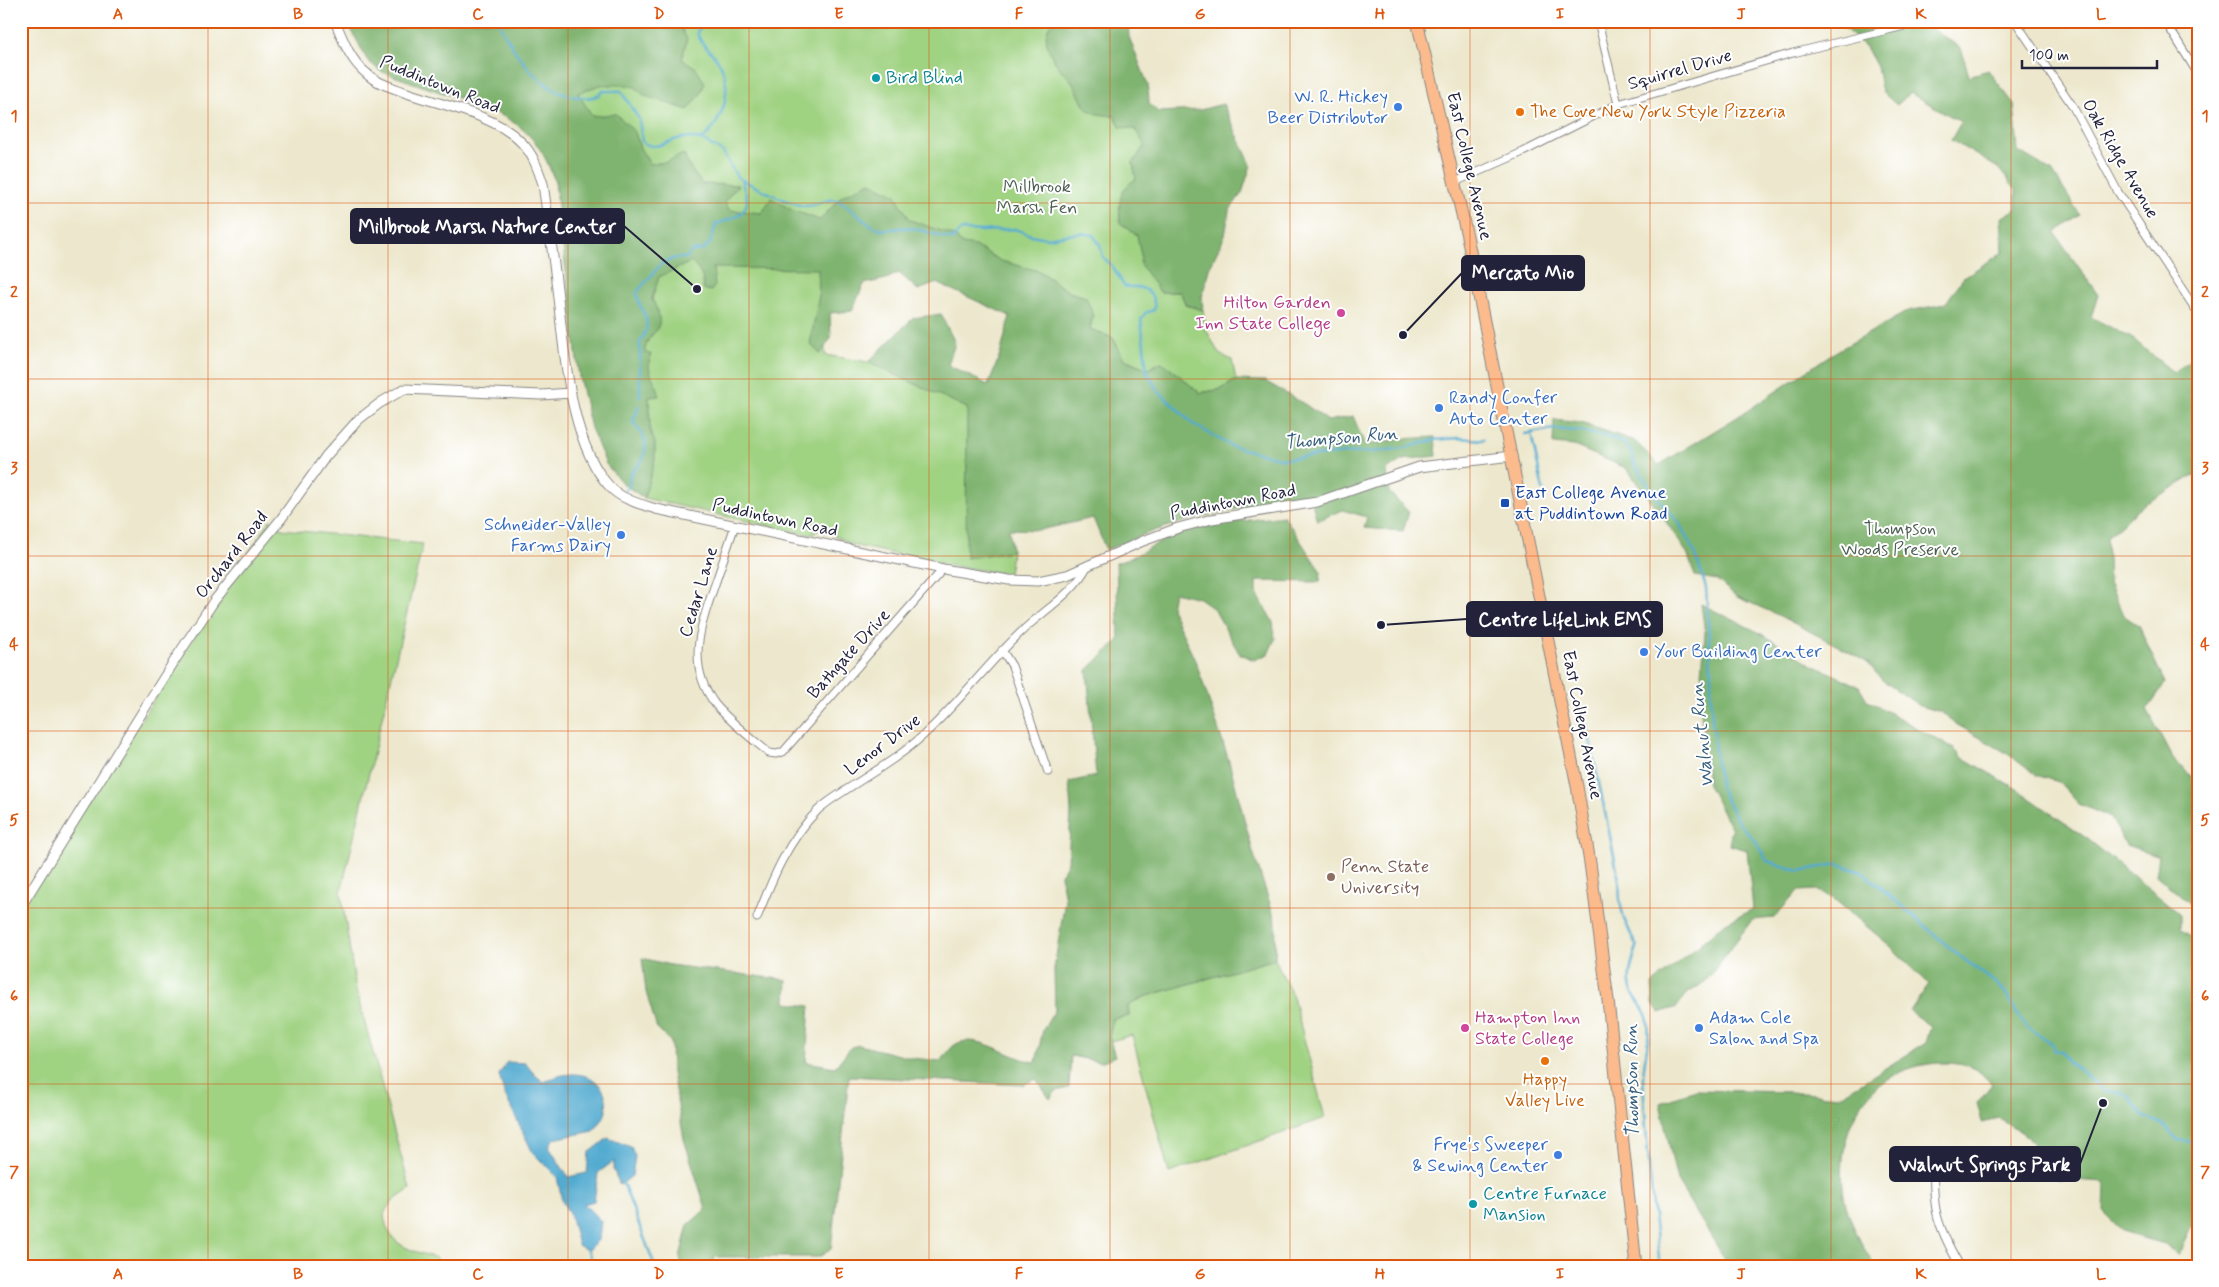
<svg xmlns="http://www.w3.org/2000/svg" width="2219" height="1287" viewBox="0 0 2219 1287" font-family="Mynerve,sans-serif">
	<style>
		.green { fill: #9fd281; stroke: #607a5e }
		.forest { fill: #7fb46f; stroke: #506b55 }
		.water { fill: #53abd0; stroke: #3a6686 }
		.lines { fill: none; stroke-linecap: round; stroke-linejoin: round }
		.stream { stroke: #53abd0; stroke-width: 2.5 }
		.minor-casing { stroke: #888584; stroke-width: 9 }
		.tertiary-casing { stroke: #888584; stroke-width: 11 }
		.primary-casing { stroke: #888584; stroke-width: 13 }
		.minor { stroke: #fff; stroke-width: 7 }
		.tertiary { stroke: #fff; stroke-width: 9 }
		.primary { stroke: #fbbb8d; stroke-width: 11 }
		.grid { fill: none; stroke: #de560e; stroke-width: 1; stroke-opacity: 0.55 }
		.culture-dot { fill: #0f9aa8; stroke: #fff; stroke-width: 2 }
		.shop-dot { fill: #3f7fe0; stroke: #fff; stroke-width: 2 }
		.food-dot { fill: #e8710a; stroke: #fff; stroke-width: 2 }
		.hotel-dot { fill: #d1479c; stroke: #fff; stroke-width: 2 }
		.transit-dot { fill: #1a4fb4; stroke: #fff; stroke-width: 2 }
		.education-dot { fill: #8d6e63; stroke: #fff; stroke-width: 2 }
		.labels { text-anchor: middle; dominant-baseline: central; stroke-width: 4; stroke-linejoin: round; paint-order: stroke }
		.street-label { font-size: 18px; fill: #22223b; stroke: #fff }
		.culture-label { font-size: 18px; fill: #0d838f; stroke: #fff; text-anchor: start }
		.shop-label { font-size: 18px; fill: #366cbe; stroke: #fff; text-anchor: end }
		.food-label { font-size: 18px; fill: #c56008; stroke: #fff; text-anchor: start }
		.park-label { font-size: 18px; fill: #4e6054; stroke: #fff }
		.hotel-label { font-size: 18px; fill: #b23c85; stroke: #fff; text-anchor: end }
		.transit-label { font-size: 18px; fill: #164399; stroke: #fff; text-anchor: start }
		.education-label { font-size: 18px; fill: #785e54; stroke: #fff; text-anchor: start }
		.water-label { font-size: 19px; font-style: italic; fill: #38607e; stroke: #fff }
		.leader { fill: none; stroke: #22223b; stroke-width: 2 }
		.callout-dot { fill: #22223b; stroke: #fff; stroke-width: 2 }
		.callout { fill: #22223b; stroke: #22223b; stroke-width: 2 }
		.callout-label { font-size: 19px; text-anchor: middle; font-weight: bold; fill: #fff }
		.neatline { fill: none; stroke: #de560e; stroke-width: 2 }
		.grid-label { font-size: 16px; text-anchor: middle; font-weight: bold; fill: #de560e }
	</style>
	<rect width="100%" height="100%" fill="#fff"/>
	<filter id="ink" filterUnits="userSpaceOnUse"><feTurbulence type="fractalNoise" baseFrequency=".02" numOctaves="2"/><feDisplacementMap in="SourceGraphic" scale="10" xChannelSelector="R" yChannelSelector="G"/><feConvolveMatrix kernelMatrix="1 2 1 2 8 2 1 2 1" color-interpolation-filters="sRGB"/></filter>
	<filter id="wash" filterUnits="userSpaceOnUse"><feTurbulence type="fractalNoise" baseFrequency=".0096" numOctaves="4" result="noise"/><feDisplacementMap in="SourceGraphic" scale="20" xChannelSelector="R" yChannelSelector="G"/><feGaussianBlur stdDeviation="1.12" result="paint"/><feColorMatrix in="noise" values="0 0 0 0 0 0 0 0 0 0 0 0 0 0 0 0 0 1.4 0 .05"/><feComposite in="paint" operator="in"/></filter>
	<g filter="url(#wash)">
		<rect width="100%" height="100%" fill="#ede8cd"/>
		<path class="green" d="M351 21H1089L1115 116 1135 129 1145 145 1133 163 1160 292H1180L1186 305 1203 310 1206 329 1219 354 1232 360 1236 380 1222 389 1200 393C1186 383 1176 370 1161 362L1148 369 1124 359 1113 338 1090 330 1093 314 974 276 824 243 825 355 868 362 898 376 989 403 981 555 1012 551 1009 574 952 566 852 545C840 539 834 533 819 530L813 534H804L644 498 645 493 559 213 555 181 541 147 521 122 370 62Z
			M270 520 282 529 423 544 341 892 356 990 410 1189 393 1201 384 1214C387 1246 410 1250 437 1258L439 1266H21V906Z
			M1275 959 1293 997 1325 1118 1169 1173 1132 1035 1111 1041 1109 1037 1113 1019 1129 1016 1128 1006 1144 997Z"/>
		<path class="forest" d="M347 21H677L687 39 682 59 695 67 705 83 700 95 688 110 645 96 635 87 625 85H600L578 93 592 116 616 114 635 132 640 148 650 164 666 162 684 154 688 165 702 184 738 185 725 201 729 210 762 213 771 198 792 210 820 220 842 196 870 182 895 194 910 220 955 236 962 244 975 246 1001 261 1039 271 1069 292 1086 297 1093 314 1090 329 1113 338 1124 359 1148 369 1161 362C1176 370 1186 383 1200 393L1222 389 1236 380 1265 381 1306 405 1328 421 1353 416 1365 445 1399 439 1435 437 1437 456 1402 460 1387 470 1389 492 1409 512 1403 531 1364 528 1367 517 1342 510 1317 521 1311 499C1240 504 1171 521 1106 550L1093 518 1040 530 1009 529 1012 551 966 558 967 408 868 362 913 318 941 314 955 343 948 365 988 385 1000 355 1010 316 937 283 918 290 899 273 886 279 864 284 852 311 830 313 831 338 820 354 810 344 819 295 818 269 713 268 715 286 711 291 703 289C704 276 700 271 691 262L659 277 652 299C672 336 645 328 645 353L651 354C644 375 659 381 659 396L649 397 650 430 655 443V460L644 498 623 484 606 464 591 428 579 377 555 181C536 126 507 115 455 97 430 89 405 80 380 71L367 60Z
			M1054 21H1128L1129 37 1148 85 1149 104 1158 112 1200 110 1223 104 1251 165 1242 193 1229 211 1225 235 1209 269 1202 297 1203 310 1186 305 1180 292H1160L1140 264 1141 255 1137 235 1120 223C1119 203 1118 190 1136 179L1133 163 1145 145 1135 129 1120 127 1115 116C1108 115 1098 115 1092 112 1082 107 1080 95 1075 87 1071 78 1063 73 1058 66 1049 54 1039 32 1054 21Z
			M1836 21H1927L1934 30 1961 48 1969 76 1988 70 2014 104 2018 151 2052 171 2080 215 2055 233 2098 295 2091 317 2133 339 2174 373 2196 355 2198 356V473L2143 505 2107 537 2109 582 2123 615 2138 625 2165 683 2147 709 2173 759 2198 783V911L2156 875 2159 856 2126 845 2111 818 2079 804 2059 782 2036 775 2005 752 1956 724 1941 712 1920 706 1882 680 1868 663 1838 646 1778 615 1737 597 1717 580 1695 576 1687 553 1656 507 1626 468 1574 446 1553 444 1554 420 1581 423 1635 441 1659 465 1747 411 1830 355 1908 311 1945 304 1964 277 2003 252 2001 218 2016 209V190L1998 168 1951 140 1961 122 1910 93 1897 105 1882 92 1877 67 1866 47Z
			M1284 516 1321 572 1320 582 1256 581V592L1273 622 1275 639 1268 654 1254 660 1239 653 1214 609 1199 598 1174 592 1171 608 1197 665 1228 758 1253 852 1276 922 1275 959 1144 997 1128 1006 1129 1016 1113 1019 1109 1037 1115 1056 1101 1062 1071 1056 1069 1088 1056 1091 1050 1099 1036 1079 1022 1085 849 1076 831 1249 819 1257H714L716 1266H682L680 1257 688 1225 706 1209 684 1139 672 1073 671 1042 657 1029 646 992 642 958 670 965 787 980 786 1003 810 1006 806 1062 835 1067 851 1047 859 1045 911 1058 941 1061C945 1056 949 1050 953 1046 975 1029 1013 1061 1036 1062L1043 1030 1055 1010 1054 969 1065 900 1061 875 1068 862 1071 812 1069 782 1096 776 1087 670 1119 640 1116 563C1136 558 1151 545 1169 538 1202 523 1248 521 1284 516Z
			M1701 604 1758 632 1813 665 1859 686 1867 700 1954 749 1963 758 2017 789 2089 840 2180 914V929L2198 941V1226L2193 1222 2178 1256 2165 1244 2125 1233 2104 1213 2105 1182 2057 1179 2029 1137 1999 1118 1982 1122 1977 1103 1992 1084C1986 1079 1979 1069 1971 1067 1956 1062 1938 1062 1923 1065 1858 1078 1836 1136 1844 1196 1848 1220 1862 1245 1874 1266H1724L1723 1256 1677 1181 1660 1103 1696 1090 1790 1092 1840 1096 1926 1043 1931 1026 1910 1011 1929 984 1889 945 1834 899 1817 890 1798 891 1774 918 1752 920 1706 981 1687 994 1677 1007 1660 1013 1653 1004 1652 984 1726 923 1753 909 1747 850 1729 845 1732 829 1708 785 1700 702 1705 633Z"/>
		<path class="water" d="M507 1062 525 1063 535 1075 544 1082C550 1080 557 1076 563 1075 588 1070 610 1084 606 1111 605 1118 598 1125 594 1131L553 1139 549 1147 568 1177 587 1173 589 1153 608 1138 631 1147 635 1156 632 1176 620 1185 613 1169 614 1161 598 1173 594 1201 584 1204 601 1221 599 1239 588 1251 578 1245 571 1217 562 1201 557 1177 533 1153 504 1093 499 1075Z"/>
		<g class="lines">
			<path class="stream" d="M498 21C513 52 540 93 577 97 588 98 595 99 603 91H621L639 119 642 142C656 152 668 140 682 138 688 137 696 139 702 140 724 120 734 89 719 62 712 50 699 45 697 31L708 21
				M702 140 723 152 737 177 742 180C757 187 792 206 806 206 817 207 827 196 839 201 854 208 864 225 881 229 889 231 899 227 908 228 923 228 937 237 952 239L961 230 983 231 1015 229 1031 235 1047 238 1081 233 1093 235 1100 245 1103 257 1113 267 1124 286C1130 288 1135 286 1141 288 1151 290 1156 301 1154 310L1145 313 1141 320 1147 372 1158 391 1193 424 1231 446 1283 459 1348 453 1372 452 1404 448 1434 440 1459 438 1484 440
				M640 397V342C657 316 636 311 637 292L661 264 675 258H686L692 251 703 250 710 243 716 224C726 221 747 215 747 201 747 195 743 187 742 181
				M1531 433 1543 490
				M1525 434 1554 429 1578 431 1609 437 1625 444 1632 453 1634 463 1654 494 1679 523 1695 553 1706 588 1711 671V705L1716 761 1721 790 1739 823 1757 843 1767 861 1799 871 1838 864 1864 873 1957 954 1993 981 2007 994 2018 1016 2028 1028 2054 1045 2053 1049 2062 1052 2068 1062 2075 1066 2104 1091 2121 1092 2129 1097 2143 1117 2161 1123 2178 1140 2198 1143
				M623 493 629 486 630 474C640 465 649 454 644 439 642 433 636 427 633 422L639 406
				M1587 725 1619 880 1620 902 1624 919 1637 947C1632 962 1625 981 1634 995 1639 1004 1647 1011 1648 1022 1651 1041 1643 1060 1643 1079 1646 1141 1652 1204 1660 1266
				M623 1183 655 1266
				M588 1251 594 1266"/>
		</g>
	</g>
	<g filter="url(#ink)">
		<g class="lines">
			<g class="minor-casing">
				<path id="minor" d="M1598 21 1618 104
					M2015 21 2072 105 2118 192 2198 313
					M2165 21 2198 74
					M1455 182 1523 152 1618 104 1793 53 1925 21
					M735 525C728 546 721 567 714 587 700 628 686 665 715 704 730 722 751 738 769 753L776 754 783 752 943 569
					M1002 650 1012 666 1048 772
					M757 918C772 879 788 840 818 810 829 800 843 792 855 784 882 767 909 750 931 728 962 698 988 664 1019 634 1042 611 1073 595 1088 565
					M1934 1154C1932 1205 1934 1221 1960 1266"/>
			</g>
			<g class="tertiary-casing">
				<path id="tertiary" d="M335 21C343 40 350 60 366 73 376 83 391 87 404 92 440 105 495 114 522 143 533 154 538 169 543 184 548 219 553 254 557 289 564 347 569 445 611 488 623 500 640 504 656 509L943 569 1009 580 1038 581 1067 575 1143 541 1178 528 1212 519 1317 502 1419 467 1512 456
					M21 906 180 652 214 601 281 519 326 456 358 420 380 403 404 389 541 395 571 393"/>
			</g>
			<g class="primary-casing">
				<path id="primary" d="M1417 21 1467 236 1577 786 1590 863 1608 1000 1636 1266"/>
			</g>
			<use href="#minor" class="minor"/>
			<use href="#tertiary" class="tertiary"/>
			<use href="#primary" class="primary"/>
		</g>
	</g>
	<path class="grid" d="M208 21V1266M388 21V1266M568 21V1266M749 21V1266M929 21V1266M1110 21V1266M1290 21V1266M1470 21V1266M1650 21V1266M1831 21V1266M2011 21V1266M21 203H2198M21 379H2198M21 556H2198M21 731H2198M21 908H2198M21 1084H2198"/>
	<g class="culture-dot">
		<circle cx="876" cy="78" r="5"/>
		<circle cx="1473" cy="1204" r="5"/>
	</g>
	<g class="shop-dot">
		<circle cx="1398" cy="107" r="5"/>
		<circle cx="1439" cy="408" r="5"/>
		<circle cx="621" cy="535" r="5"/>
		<circle cx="1644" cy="652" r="5"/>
		<circle cx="1699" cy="1028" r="5"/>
		<circle cx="1558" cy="1155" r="5"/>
	</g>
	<g class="food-dot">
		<circle cx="1520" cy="112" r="5"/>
		<circle cx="1545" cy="1061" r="5"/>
	</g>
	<g class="hotel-dot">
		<circle cx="1341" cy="313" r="5"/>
		<circle cx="1465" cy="1028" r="5"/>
	</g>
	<rect class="transit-dot" x="1500" y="498" width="10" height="10" rx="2.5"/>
	<circle class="education-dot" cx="1331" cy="877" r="5"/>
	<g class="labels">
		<g class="street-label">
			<text transform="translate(1680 70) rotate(-16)">Squirrel Drive</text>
			<text transform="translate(440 85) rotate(22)">Puddintown Road</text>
			<text transform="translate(2120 159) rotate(60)">Oak Ridge Avenue</text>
			<text transform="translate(1469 166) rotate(77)">East College Avenue</text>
			<text transform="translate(1233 502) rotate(-11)">Puddintown Road</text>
			<text transform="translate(775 518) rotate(12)">Puddintown Road</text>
			<text transform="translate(232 555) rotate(-52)">Orchard Road</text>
			<text transform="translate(699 592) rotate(-73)">Cedar Lane</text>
			<text transform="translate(849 654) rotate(-48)">Bathgate Drive</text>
			<text transform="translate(1582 725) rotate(79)">East College Avenue</text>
			<text transform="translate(883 745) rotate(-37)">Lenor Drive</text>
		</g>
		<g class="culture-label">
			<text x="886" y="78">Bird Blind</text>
			<text x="1483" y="1194">Centre Furnace<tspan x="1483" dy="21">Mansion</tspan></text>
		</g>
		<g class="shop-label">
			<text x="1388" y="97">W. R. Hickey<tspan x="1388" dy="21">Beer Distributor</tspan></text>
			<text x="1449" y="398" text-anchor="start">Randy Confer<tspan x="1449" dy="21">Auto Center</tspan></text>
			<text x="611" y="525">Schneider-Valley<tspan x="611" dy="21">Farms Dairy</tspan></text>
			<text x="1654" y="652" text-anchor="start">Your Building Center</text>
			<text x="1709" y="1018" text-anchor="start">Adam Cole<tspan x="1709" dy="21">Salon and Spa</tspan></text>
			<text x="1548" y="1145">Frye's Sweeper<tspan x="1548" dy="21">&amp; Sewing Center</tspan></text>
		</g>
		<g class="food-label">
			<text x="1530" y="112">The Cove New York Style Pizzeria</text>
			<text x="1545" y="1080" text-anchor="middle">Happy<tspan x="1545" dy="21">Valley Live</tspan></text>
		</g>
		<g class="park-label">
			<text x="1037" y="187">Millbrook<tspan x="1037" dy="21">Marsh Fen</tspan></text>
			<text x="1900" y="529">Thompson<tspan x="1900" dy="21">Woods Preserve</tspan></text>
		</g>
		<g class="hotel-label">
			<text x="1331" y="303">Hilton Garden<tspan x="1331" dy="21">Inn State College</tspan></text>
			<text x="1475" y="1018" text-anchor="start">Hampton Inn<tspan x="1475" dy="21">State College</tspan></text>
		</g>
		<g class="transit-label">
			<text x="1515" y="493">East College Avenue<tspan x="1515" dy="21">at Puddintown Road</tspan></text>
		</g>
		<g class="education-label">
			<text x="1341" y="867">Penn State<tspan x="1341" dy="21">University</tspan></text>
		</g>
		<g class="water-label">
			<text transform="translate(1341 438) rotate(-5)">Thompson Run</text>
			<text transform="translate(1702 735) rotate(-96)">Walnut Run</text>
			<text transform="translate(1632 1081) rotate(-91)">Thompson Run</text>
		</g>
	</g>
	<path class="leader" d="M697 289L624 226M1403 335L1462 273M1381 625L1467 619M2103 1103L2080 1164"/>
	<g class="callout-dot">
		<circle cx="697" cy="289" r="5"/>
		<circle cx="1403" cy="335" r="5"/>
		<circle cx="1381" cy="625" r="5"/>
		<circle cx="2103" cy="1103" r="5"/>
	</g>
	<g class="callout">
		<rect x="351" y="209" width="273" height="34" rx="5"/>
		<rect x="1462" y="256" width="122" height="34" rx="5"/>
		<rect x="1467" y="602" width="195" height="34" rx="5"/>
		<rect x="1890" y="1147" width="190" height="34" rx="5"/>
	</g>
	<g class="callout-label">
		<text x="487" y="233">Millbrook Marsh Nature Center</text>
		<text x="1523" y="279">Mercato Mio</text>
		<text x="1565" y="626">Centre LifeLink EMS</text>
		<text x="1985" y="1171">Walnut Springs Park</text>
	</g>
	<rect width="2219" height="1287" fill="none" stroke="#fff" stroke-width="55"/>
	<path d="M2022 60v8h135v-8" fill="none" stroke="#22223b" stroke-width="2.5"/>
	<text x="2029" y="60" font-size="15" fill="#22223b" stroke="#ffffff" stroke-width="4" paint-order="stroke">100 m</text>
	<rect x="28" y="28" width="2164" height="1232" class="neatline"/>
	<g class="grid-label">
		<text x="118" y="19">A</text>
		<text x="298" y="19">B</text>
		<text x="478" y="19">C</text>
		<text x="659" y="19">D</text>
		<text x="839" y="19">E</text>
		<text x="1019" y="19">F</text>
		<text x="1200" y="19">G</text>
		<text x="1380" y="19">H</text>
		<text x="1560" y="19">I</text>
		<text x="1741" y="19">J</text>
		<text x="1921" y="19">K</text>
		<text x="2101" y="19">L</text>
		<text x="14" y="121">1</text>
		<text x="2205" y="121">1</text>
		<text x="14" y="297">2</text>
		<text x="2205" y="297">2</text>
		<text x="14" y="473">3</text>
		<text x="2205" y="473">3</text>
		<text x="14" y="649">4</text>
		<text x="2205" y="649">4</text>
		<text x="14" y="825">5</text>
		<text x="2205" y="825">5</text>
		<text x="14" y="1001">6</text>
		<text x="2205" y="1001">6</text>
		<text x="14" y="1177">7</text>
		<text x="2205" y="1177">7</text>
		<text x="118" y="1279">A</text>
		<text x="298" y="1279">B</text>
		<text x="478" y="1279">C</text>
		<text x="659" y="1279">D</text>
		<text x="839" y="1279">E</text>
		<text x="1019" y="1279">F</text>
		<text x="1200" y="1279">G</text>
		<text x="1380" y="1279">H</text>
		<text x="1560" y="1279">I</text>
		<text x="1741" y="1279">J</text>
		<text x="1921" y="1279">K</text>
		<text x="2101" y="1279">L</text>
	</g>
</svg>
